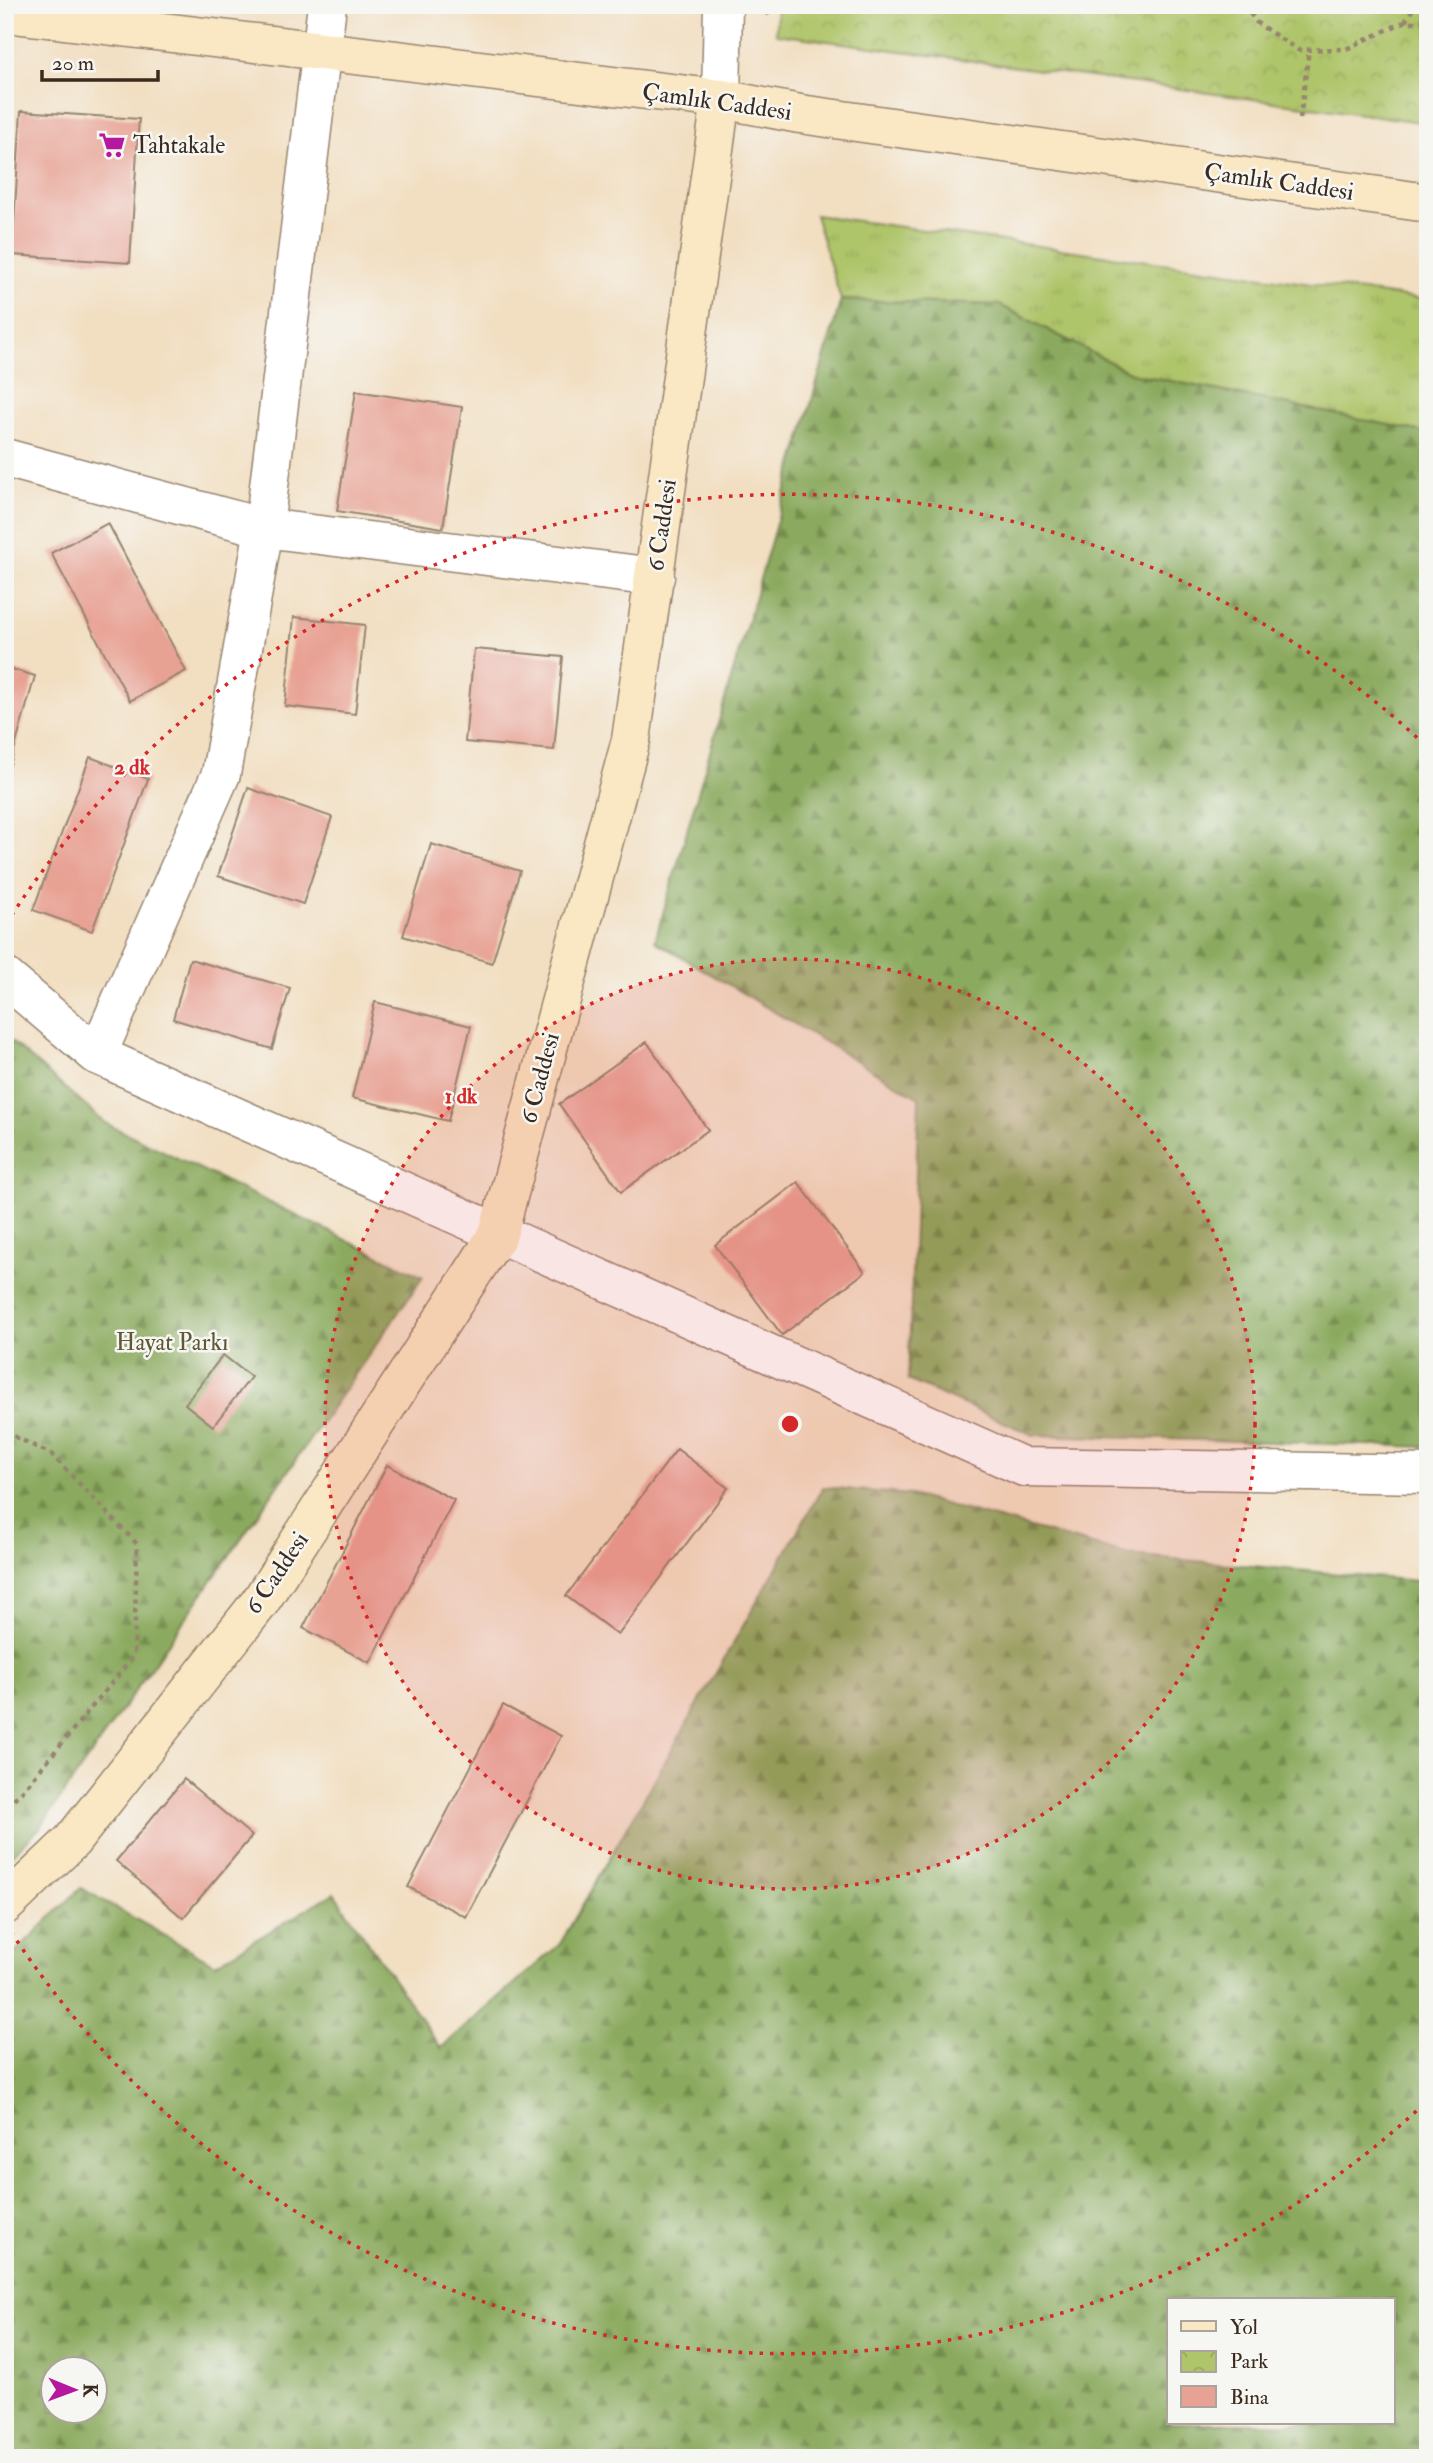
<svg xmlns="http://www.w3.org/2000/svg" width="1433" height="2463" viewBox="0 0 1433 2463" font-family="'IM FELL Double Pica',serif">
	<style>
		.grass { fill: url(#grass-tufts); stroke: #757844; stroke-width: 2 }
		.forest { fill: url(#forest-firs); stroke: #636a3e; stroke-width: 2; fill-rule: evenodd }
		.park { fill: url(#park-crowns); stroke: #757844; stroke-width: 2 }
		.building { fill: #e8a294 }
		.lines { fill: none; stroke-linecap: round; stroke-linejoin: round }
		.street-casing { stroke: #968470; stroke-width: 41 }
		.secondary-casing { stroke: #968470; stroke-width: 41 }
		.path { stroke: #968470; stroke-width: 4.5; stroke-dasharray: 5 5; stroke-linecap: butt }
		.street { stroke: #fff; stroke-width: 38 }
		.secondary { stroke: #fae7c3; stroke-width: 38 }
		.ring { fill: none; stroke: #d62828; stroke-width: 3.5; stroke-dasharray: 3.5 7 }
		.labels { text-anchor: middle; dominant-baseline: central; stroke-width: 5; stroke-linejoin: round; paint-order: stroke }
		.street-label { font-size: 24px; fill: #3b2a1e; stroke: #f6f6f2 }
		.poi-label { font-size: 24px; fill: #3b2a1e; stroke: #f6f6f2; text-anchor: start }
		.park-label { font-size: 24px; fill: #5e5835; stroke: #f6f6f2 }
		.centre { fill: #d62828; stroke: #f6f6f2; stroke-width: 3.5 }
		.ring-label { font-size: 21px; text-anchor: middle; font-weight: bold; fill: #d62828; stroke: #f6f6f2; stroke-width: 5; stroke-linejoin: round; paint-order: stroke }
	</style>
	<defs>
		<pattern id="grass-tufts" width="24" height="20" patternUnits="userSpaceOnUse" patternTransform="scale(1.75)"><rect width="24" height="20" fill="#afc56a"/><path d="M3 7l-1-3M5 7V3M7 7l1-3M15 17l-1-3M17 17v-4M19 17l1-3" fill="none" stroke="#97a95b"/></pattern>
		<pattern id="forest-firs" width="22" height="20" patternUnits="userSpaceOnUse" patternTransform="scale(1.75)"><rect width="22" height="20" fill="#8baa5e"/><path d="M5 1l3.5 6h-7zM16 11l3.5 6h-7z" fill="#738b4d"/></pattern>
		<pattern id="park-crowns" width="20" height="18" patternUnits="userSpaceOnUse" patternTransform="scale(1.75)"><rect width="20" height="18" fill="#afc56a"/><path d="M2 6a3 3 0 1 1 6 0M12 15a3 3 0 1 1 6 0" fill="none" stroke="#97a95b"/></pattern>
	</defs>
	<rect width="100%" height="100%" fill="#f6f6f2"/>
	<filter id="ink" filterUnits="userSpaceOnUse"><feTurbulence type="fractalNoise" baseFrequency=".0143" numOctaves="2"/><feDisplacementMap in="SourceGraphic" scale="14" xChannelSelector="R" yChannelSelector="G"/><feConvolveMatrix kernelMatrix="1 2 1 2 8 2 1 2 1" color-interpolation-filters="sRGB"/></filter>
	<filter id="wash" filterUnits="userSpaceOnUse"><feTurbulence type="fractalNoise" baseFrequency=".00686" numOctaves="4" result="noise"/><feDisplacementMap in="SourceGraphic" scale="28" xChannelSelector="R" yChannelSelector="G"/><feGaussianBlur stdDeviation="1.57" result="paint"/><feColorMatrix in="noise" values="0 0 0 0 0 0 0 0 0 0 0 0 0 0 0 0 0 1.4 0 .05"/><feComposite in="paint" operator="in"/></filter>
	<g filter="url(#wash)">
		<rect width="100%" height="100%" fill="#f2dfc2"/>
		<path class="grass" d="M815 215 1428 300V433L1131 373 1000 305 841 300Z"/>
		<path class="forest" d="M841 300 1000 305 1131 373 1428 433V1447L1033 1435 908 1380 919 1098 655 941Z
			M5 1036 105 1123 423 1277 39 1829 5 1861Z
			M823 1487 911 1495 1129 1555 1428 1582V2458H5V1962L81 1888 215 1964 334 1893 441 2048 560 1944ZM1169 2300H1393V2423H1169ZM52 2368H94V2410H52Z"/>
		<path class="park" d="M777 5H1428V123L776 34Z"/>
		<g id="blocks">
			<path class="building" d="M21 111 139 119 130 263 12 255Z
				M356 391 462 407 443 528 337 511Z
				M108 523 186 671 130 701 51 553Z
				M294 617 365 625 355 714 285 706Z
				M474 649 563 657 554 750 465 742Z
				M5 667 35 676 6 779H5Z
				M90 757 148 779 92 931 33 910Z
				M248 788 332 817 303 904 218 876Z
				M431 844 520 871 492 963 403 936Z
				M190 959 290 988 272 1049 173 1019Z
				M375 1002 471 1026 448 1121 352 1098Z
				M647 1042 708 1130 621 1192 559 1104Z
				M798 1182 865 1272 782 1335 715 1245Z
				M223 1355 251 1377 213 1426 185 1404Z
				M677 1449 728 1488 618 1635 566 1596Z
				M387 1465 454 1500 370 1663 303 1628Z
				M503 1705 561 1736 466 1917 408 1887Z
				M184 1779 252 1836 183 1918 116 1861Z"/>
		</g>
	</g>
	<g filter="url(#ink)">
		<use href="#blocks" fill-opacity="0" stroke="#968470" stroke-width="2"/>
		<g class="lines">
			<g class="street-casing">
				<path id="street" d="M721 99 723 5
					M5 458 264 528 655 577
					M5 977 97 1055 1024 1467 1428 1474
					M97 1055 221 774 264 528 327 5"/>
			</g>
			<g class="secondary-casing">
				<path id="secondary" d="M5 13 721 99 800 114 1428 203
					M5 1905 72 1841 260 1602 498 1234 631 740 721 99"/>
			</g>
			<path class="path" d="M1244 5 1257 23 1298 50 1346 49 1404 22H1428
				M766 14 788 5
				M1405 22 1415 5
				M1300 119 1309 49
				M5 1432 51 1454 137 1544 134 1656 19 1795 5 1804"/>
			<use href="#street" class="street"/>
			<use href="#secondary" class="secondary"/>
		</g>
	</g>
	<circle cx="790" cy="1424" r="465" fill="#d62828" fill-opacity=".12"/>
	<g class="ring">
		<circle cx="790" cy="1424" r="465"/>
		<path d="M1424 2104A930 930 0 0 1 6 1924M6 924A930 930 0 0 1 1424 744"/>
	</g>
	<defs>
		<g id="supermarket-bare" transform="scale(2.1)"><path d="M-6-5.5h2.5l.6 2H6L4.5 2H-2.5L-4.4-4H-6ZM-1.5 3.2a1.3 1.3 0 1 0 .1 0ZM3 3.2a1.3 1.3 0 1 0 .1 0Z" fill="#b5179e" stroke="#f6f6f2" stroke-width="2.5" paint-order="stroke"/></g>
	</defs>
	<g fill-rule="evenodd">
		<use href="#supermarket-bare" x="112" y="145"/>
	</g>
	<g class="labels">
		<g class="street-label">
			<text transform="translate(717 102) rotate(8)">Çamlık Caddesi</text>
			<text transform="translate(1279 182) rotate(8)">Çamlık Caddesi</text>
			<text transform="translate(662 525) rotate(-82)">6 Caddesi</text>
			<text transform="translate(540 1078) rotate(-75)">6 Caddesi</text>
			<text transform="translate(277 1573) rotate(-56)">6 Caddesi</text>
		</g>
		<g class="poi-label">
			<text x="133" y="145">Tahtakale</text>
		</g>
		<g class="park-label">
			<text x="172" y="1342">Hayat Parkı</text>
		</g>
	</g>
	<circle cx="790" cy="1424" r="10" class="centre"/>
	<g class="ring-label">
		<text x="132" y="774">2 dk</text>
		<text x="461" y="1103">1 dk</text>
	</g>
	<rect width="1433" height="2463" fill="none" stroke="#f6f6f2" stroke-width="28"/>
	<rect x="1167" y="2298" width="228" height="126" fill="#f6f6f2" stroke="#aba49d" stroke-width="2"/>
	<rect x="1181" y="2321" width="35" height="10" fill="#fae7c3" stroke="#aba49d" stroke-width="2"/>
	<text x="1230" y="2334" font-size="21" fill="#3b2a1e">Yol</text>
	<rect x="1181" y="2351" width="35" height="21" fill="url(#park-crowns)" stroke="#aba49d" stroke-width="2"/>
	<text x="1230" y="2368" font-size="21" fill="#3b2a1e">Park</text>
	<rect x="1181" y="2386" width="35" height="21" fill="#e8a294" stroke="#aba49d" stroke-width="2"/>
	<text x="1230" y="2404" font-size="21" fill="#3b2a1e">Bina</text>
	<g transform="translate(74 2390) rotate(91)"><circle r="33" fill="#f6f6f2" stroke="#aba49d" stroke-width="2"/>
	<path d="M0-5L12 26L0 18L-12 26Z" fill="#b5179e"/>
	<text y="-10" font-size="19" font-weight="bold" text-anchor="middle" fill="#3b2a1e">K</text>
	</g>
	<path d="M42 70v10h116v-10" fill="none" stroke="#3b2a1e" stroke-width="3.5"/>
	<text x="52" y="70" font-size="21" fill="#3b2a1e" stroke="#f6f6f2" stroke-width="5" paint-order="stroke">20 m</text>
</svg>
